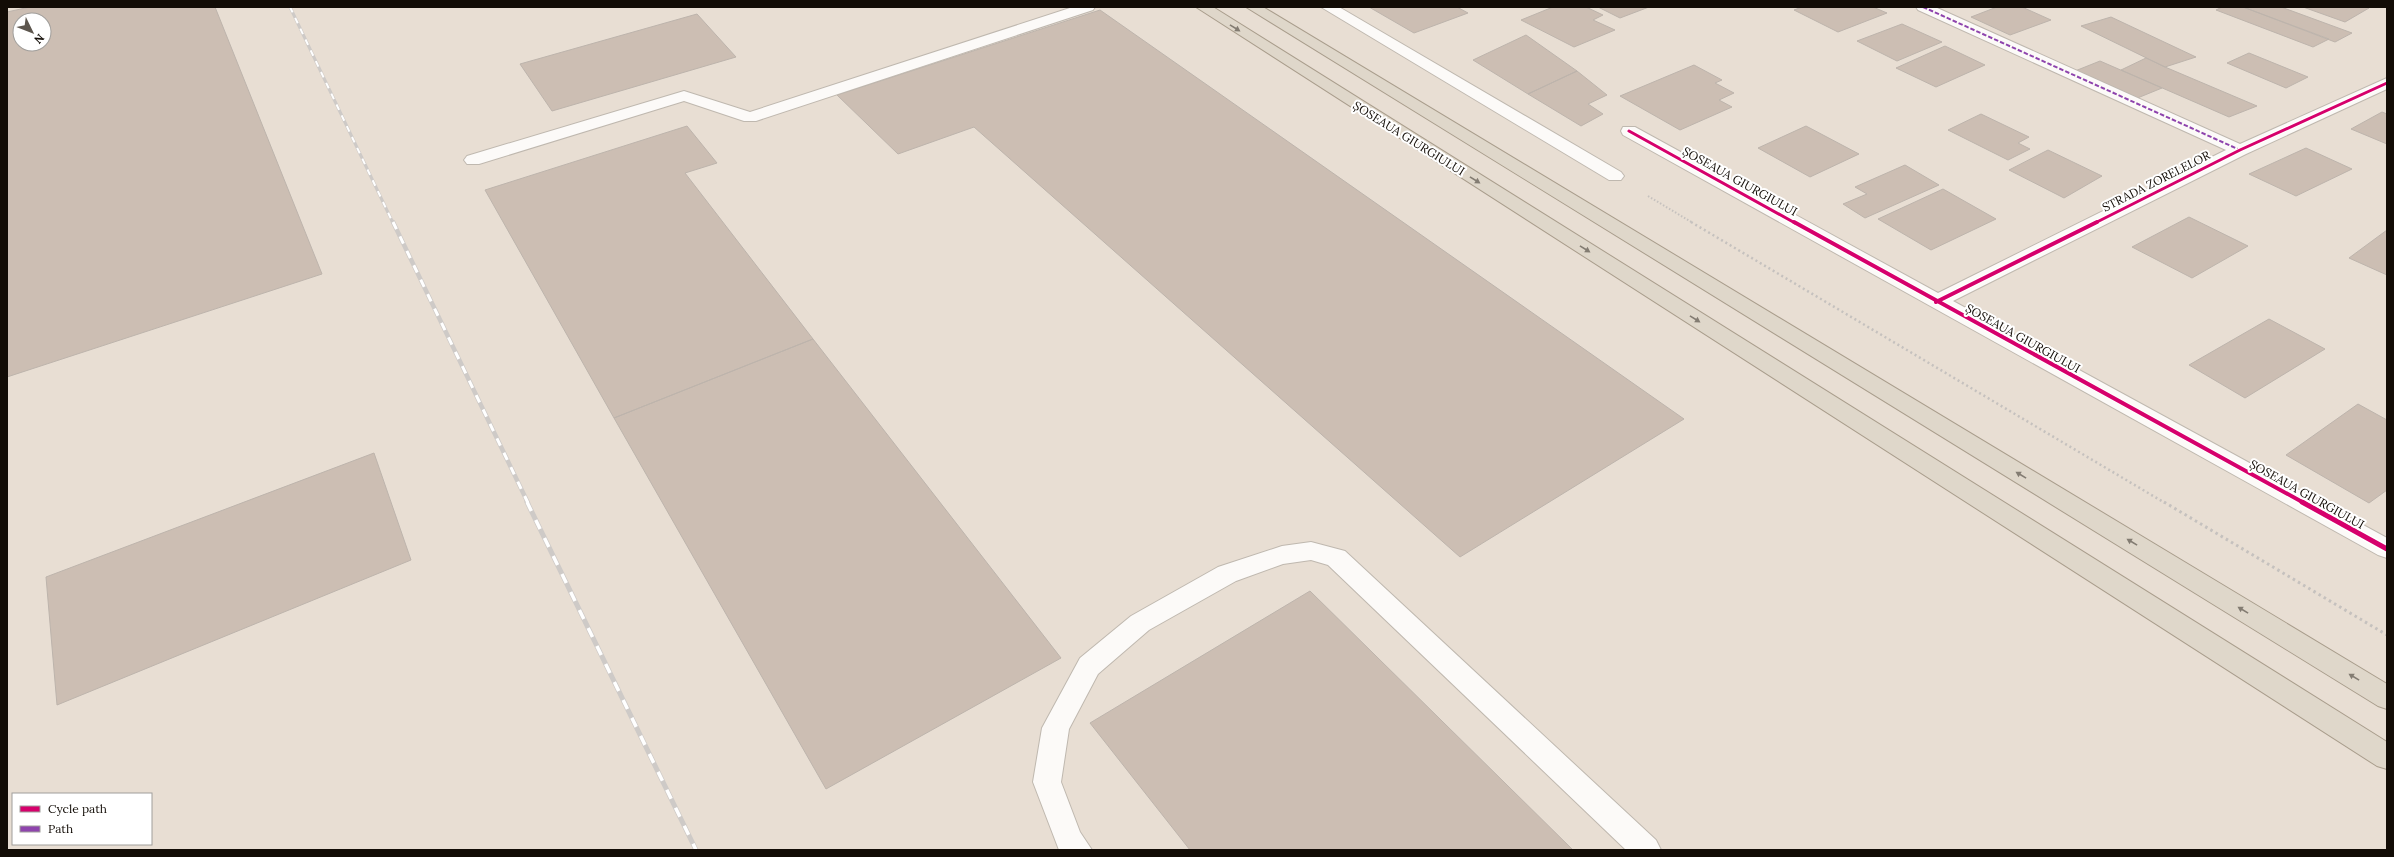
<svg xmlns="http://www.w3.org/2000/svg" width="2394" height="857" viewBox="0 0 2394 857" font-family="Lora,serif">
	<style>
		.building { fill: #ccbeb3; stroke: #bdb4ac; fill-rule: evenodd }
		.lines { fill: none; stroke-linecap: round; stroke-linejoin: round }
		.lane-casing { stroke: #bfb8af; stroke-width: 2 }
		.street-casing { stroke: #bfb8af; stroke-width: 2 }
		.highway-casing { stroke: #a99d8c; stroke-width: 2 }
		.path-far2 { stroke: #c5c1be; stroke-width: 2; stroke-dasharray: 1.5 2; stroke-linecap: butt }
		.path-far1 { stroke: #c5c1be; stroke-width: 2.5; stroke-dasharray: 2 3; stroke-linecap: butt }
		.path { stroke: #c5c1be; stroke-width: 3; stroke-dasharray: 2.5 3.5; stroke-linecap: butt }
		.lane { fill: #fcfaf8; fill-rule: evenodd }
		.street { fill: #fcfaf8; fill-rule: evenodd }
		.highway { fill: #dfd7ca; fill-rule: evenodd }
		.rail-far2-casing { stroke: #cecac7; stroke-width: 3 }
		.rail-far1-casing { stroke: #cecac7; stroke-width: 4.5 }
		.rail-casing { stroke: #cecac7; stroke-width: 5 }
		.rail-far2 { stroke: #fff; stroke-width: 2; stroke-dasharray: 6; stroke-linecap: butt }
		.rail-far1 { stroke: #fff; stroke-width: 3; stroke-dasharray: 8; stroke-linecap: butt }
		.rail { stroke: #fff; stroke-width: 3.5; stroke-dasharray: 10; stroke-linecap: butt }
		.quiet { stroke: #8e44ad; stroke-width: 2; stroke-dasharray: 4.5 2; stroke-linecap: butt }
		.cycleway-far2-casing { stroke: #fff; stroke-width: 5 }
		.cycleway-far1-casing { stroke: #fff; stroke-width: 6 }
		.cycleway-casing { stroke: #fff; stroke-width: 8 }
		.cycleway-far2 { stroke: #d6006c; stroke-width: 3 }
		.cycleway-far1 { stroke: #d6006c; stroke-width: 4 }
		.cycleway { stroke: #d6006c; stroke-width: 5 }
		.oneway { fill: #837c72 }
		.labels { text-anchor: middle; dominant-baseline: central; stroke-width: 4; stroke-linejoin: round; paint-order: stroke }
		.street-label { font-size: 12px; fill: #120c06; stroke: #fff }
	</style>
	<rect width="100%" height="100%" fill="#e8ded3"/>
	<path class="building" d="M30 7H215L322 274 7 377V12ZM20 20H44V44H20Z
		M1369 7H1457L1468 13 1414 33Z
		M1553 7H1586L1603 15 1593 20 1615 30 1574 47 1521 20Z
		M1598 7H1649L1620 18Z
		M1802 7H1873L1887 13 1838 32 1794 10Z
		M1997 7H2022L2051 20 2010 35 1971 17Z
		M2222 7H2243L2329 39 2313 47 2216 10Z
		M2243 7H2281L2352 33 2335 42Z
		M2303 7H2367L2369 8 2345 22Z
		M1100 10 1684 419 1460 557 974 127 898 154 837 95Z
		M697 14 736 57 552 111 520 64Z
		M2111 17 2196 57 2165 67 2081 26Z
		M1902 24 1942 42 1897 61 1857 41Z
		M1526 35 1577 71 1528 94 1473 60Z
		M1945 46 1985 65 1936 87 1896 68Z
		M2249 53 2308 77 2286 88 2227 63Z
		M2146 58 2165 67 2257 106 2229 117 2121 70Z
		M2100 61 2162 88 2135 99 2075 71Z
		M1694 65 1722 80 1715 83 1734 93 1719 100 1732 107 1680 130 1620 96Z
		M1577 71 1607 95 1588 104 1603 114 1581 126 1528 94Z
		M2382 112 2387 114V144L2351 129Z
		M1981 114 2029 137 2018 143 2030 149 2008 160 1948 130Z
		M687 126 717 163 685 173 813 339 614 418 485 190Z
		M1806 126 1859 154 1810 177 1758 148Z
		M2306 148 2352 169 2296 196 2249 174Z
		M2048 150 2102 176 2064 198 2009 170Z
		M1905 165 1939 185 1865 218 1843 204 1867 194 1855 187Z
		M1943 189 1996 219 1931 250 1878 219Z
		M2189 217 2248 246 2192 278 2132 247Z
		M2387 230V275L2349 258Z
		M2269 319 2325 349 2245 398 2189 365Z
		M813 339 1061 658 826 789 614 418Z
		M2358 404 2387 420V490L2369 503 2286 455Z
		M374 453 411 560 57 705 46 577Z
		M1310 591 1573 850H1190L1090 723Z"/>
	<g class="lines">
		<g class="lane-casing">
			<path id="lane" d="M1073 7H1095L1093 10 756 121H744L684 101 479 164H467L464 160 467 156 684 91 750 112Z
				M1321 7H1339L1621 172 1624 176 1621 180H1609Z
				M1311 542 1345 551 1656 840 1661 850H1626L1328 565 1311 560 1283 564 1236 581 1149 630 1098 674 1069 729 1061 782 1080 832 1092 850H1059L1033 782 1042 728 1080 658 1131 616 1218 567 1282 546Z"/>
		</g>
		<g class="street-casing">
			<path id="street" d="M1916 7H1935L2240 144 2387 78V89L2246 154 1953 301 2387 538V558L2378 555 1623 135 1621 131 1623 127H1635L1938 293 2226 150 1918 10Z"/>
		</g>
		<g class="highway-casing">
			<path id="highway" d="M1196 7H1213L2387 742V769L2377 766Z
				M1246 7H1263L2387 684V709L2378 706Z"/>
		</g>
		<path class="path-far2" d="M1648 196 1693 223"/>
		<path class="path-far1" d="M1691 222 2165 503"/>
		<path class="path" d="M2164 502 2387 635"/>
		<use href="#lane" class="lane"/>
		<use href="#street" class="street"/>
		<use href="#highway" class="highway"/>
		<g class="rail-far2-casing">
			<path id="rail-far2" d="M290 7 393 223"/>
		</g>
		<g class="rail-far1-casing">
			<path id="rail-far1" d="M393 222 528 503"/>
		</g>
		<g class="rail-casing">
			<path id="rail" d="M527 502 696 850"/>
		</g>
		<use href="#rail-far2" class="rail-far2"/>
		<use href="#rail-far1" class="rail-far1"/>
		<use href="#rail" class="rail"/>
		<path class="quiet" d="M1923 7 2240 150"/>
		<g class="cycleway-far2-casing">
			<path id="cycleway-far2" d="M1629 131 1795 223
				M2095 223 2240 150 2387 83"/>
		</g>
		<g class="cycleway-far1-casing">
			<path id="cycleway-far1" d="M1794 222 2304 503
				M1936 302 2097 222"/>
		</g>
		<g class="cycleway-casing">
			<path id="cycleway" d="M2302 502 2387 549"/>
		</g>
		<use href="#cycleway-far2" class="cycleway-far2"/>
		<use href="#cycleway-far1" class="cycleway-far1"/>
		<use href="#cycleway" class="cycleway"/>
	</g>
	<defs><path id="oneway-solid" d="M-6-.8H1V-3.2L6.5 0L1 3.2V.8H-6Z"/></defs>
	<g class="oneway">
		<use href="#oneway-solid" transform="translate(1235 28) rotate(32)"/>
		<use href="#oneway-solid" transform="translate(1475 180) rotate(32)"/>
		<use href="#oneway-solid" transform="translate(1585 249) rotate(32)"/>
		<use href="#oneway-solid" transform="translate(1695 319) rotate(32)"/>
		<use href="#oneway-solid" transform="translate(2021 475) rotate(-149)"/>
		<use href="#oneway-solid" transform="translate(2132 542) rotate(-149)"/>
		<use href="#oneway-solid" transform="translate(2243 610) rotate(-149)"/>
		<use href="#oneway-solid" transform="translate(2354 677) rotate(-149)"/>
	</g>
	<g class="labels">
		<g class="street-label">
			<text transform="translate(1409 138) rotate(32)">ȘOSEAUA GIURGIULUI</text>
			<text transform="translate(1740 181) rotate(29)">ȘOSEAUA GIURGIULUI</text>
			<text transform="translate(2156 181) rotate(-27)">STRADA ZORELELOR</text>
			<text transform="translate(2023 338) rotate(29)">ȘOSEAUA GIURGIULUI</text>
			<text transform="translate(2307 494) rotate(29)">ȘOSEAUA GIURGIULUI</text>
		</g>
	</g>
	<rect width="2394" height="857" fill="none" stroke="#120c06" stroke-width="16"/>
	<rect x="12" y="793" width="140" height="52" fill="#ffffff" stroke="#a09e9b"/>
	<rect x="20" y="806" width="20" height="6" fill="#d6006c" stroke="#a09e9b"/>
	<text x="48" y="813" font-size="12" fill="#120c06">Cycle path</text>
	<rect x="20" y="826" width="20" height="6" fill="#8e44ad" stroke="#a09e9b"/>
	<text x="48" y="833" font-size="12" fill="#120c06">Path</text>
	<g transform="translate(32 32) rotate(133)"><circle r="19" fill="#ffffff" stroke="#a09e9b"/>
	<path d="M0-3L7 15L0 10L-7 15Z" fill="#5d564e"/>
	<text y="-6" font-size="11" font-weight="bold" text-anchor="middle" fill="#120c06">N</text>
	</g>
</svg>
